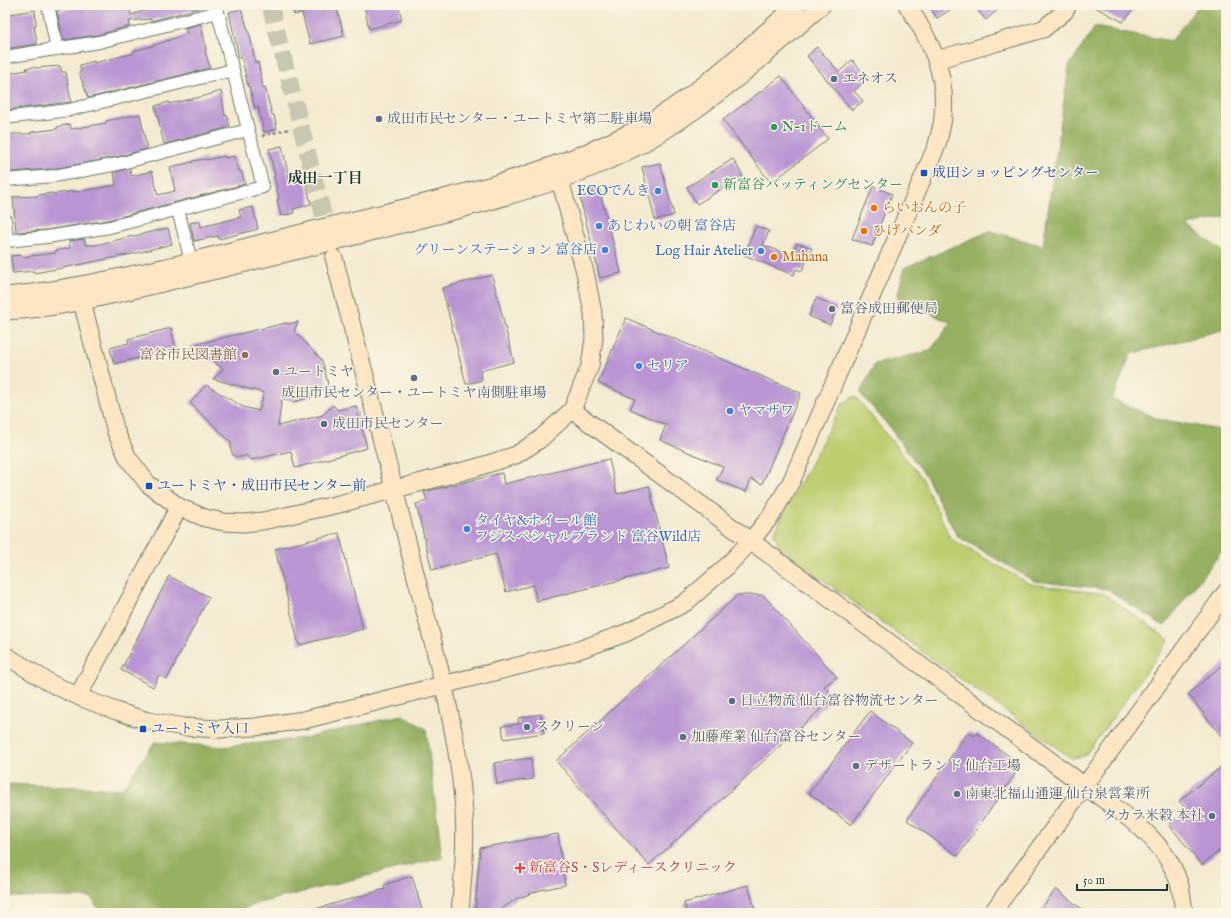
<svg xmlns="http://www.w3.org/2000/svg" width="1231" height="918" viewBox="0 0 1231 918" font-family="'IM FELL English','Noto Serif JP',serif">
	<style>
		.green { fill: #bdcd70; stroke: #6e8552 }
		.forest { fill: #96b062; stroke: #5a764b }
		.building { fill: #b996d3 }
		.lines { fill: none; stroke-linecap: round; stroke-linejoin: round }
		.secondary-tunnel { stroke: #c9c7b1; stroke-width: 17; stroke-dasharray: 17 8; stroke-linecap: butt }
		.street-casing { stroke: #6a7a6b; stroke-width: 14 }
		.secondary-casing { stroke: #6a7a6b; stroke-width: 19 }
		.path { stroke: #6a7a6b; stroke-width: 2; stroke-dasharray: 3 3; stroke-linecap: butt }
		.street { stroke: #fff; stroke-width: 12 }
		.secondary { stroke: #fce6c4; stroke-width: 17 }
		.service-dot { fill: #5c6f8a; stroke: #fcf5e5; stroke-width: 1.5 }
		.leisure-dot { fill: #2e9e5b; stroke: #fcf5e5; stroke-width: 1.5 }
		.transit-dot { fill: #1a4fb4; stroke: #fcf5e5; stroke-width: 1.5 }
		.shop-dot { fill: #3f7fe0; stroke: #fcf5e5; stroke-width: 1.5 }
		.food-dot { fill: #e8710a; stroke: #fcf5e5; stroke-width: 1.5 }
		.education-dot { fill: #8d6e63; stroke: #fcf5e5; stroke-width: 1.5 }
		.health-dot { fill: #e0444e; stroke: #fcf5e5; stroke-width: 1.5 }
		.labels { text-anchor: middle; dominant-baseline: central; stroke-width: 3; stroke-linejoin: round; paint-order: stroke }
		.service-label { font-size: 14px; fill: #4e5e75; stroke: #fcf5e5; text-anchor: start }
		.leisure-label { font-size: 14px; fill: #27864d; stroke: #fcf5e5; text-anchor: start }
		.transit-label { font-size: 14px; fill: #164399; stroke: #fcf5e5; text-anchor: start }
		.shop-label { font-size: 14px; fill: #366cbe; stroke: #fcf5e5; text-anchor: start }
		.food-label { font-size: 14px; fill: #c56008; stroke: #fcf5e5; text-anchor: start }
		.education-label { font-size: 14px; fill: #785e54; stroke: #fcf5e5; text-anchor: end }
		.health-label { font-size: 14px; fill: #be3a42; stroke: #fcf5e5; text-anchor: start }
		.neighbourhood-label { font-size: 15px; font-weight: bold; fill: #1f3d34; stroke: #fcf5e5 }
	</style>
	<rect width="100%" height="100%" fill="#fcf5e5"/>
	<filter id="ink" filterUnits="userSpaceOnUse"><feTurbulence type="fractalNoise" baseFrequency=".025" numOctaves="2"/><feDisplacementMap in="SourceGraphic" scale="8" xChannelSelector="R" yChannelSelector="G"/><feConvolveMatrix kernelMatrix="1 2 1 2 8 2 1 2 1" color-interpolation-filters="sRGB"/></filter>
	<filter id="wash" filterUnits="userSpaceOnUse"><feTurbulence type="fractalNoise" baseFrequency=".012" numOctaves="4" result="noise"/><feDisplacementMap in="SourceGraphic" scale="16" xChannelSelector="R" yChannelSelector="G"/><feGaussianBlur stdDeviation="0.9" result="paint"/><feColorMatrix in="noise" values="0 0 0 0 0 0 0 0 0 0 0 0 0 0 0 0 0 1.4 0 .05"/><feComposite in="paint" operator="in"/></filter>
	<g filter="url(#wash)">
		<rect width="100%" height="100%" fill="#f4ead0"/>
		<path class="green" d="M855 396 922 478 951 539 1030 584 1104 594 1169 640 1085 756 1071 758 781 550 774 533 842 404Z"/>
		<path class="forest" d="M1199 5H1226V217L1187 225 1226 254V329L1131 354 1112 399 1158 419 1226 431V546L1164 626 1107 589 1034 581 957 536 926 476 886 423 860 393 875 364 930 351 951 323 897 298 904 268 990 231 1043 246 1069 66 1095 27 1171 41Z
			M402 715 426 729 442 857 259 903 230 913H100L91 897H5V781L9 784 122 789 155 742 223 747 305 738Z"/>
		<g id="blocks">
			<path class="building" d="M89 5H129L131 15 163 5H206L207 6 151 21 150 19 129 21 130 26 97 35 63 40 57 11Z
				M292 5H336L344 36 310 44 302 13 294 15Z
				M364 5H398L402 20 369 29Z
				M941 5H958L937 18 932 10Z
				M973 5H1003L986 20Z
				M1091 5H1137L1123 22Z
				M241 9 250 36 255 63 258 62 263 88 265 87 272 115H274L277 129 264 132 258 107 255 108 249 86 248 87 242 58H239L229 12Z
				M35 10 36 25H34L37 44 5 49V15Z
				M201 24 206 50 205 51 210 68 88 98 79 72H81L80 65 94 61V63L134 53 133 51 155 45 187 34 185 28Z
				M817 47 839 72 852 60 868 78 854 91 863 101 852 110 807 56Z
				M60 66 62 72H66L71 102 5 110V74L27 70 26 68 35 67 36 68Z
				M781 76 828 139 771 183 723 120Z
				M221 91 225 116 227 115 230 127 164 144 155 106 169 102V104L205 96Z
				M140 114 147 149 116 157 53 169 10 172 6 134H31V132L57 129V127L70 124 71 129 106 123V121Z
				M282 146 290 182 305 178 311 204 293 209 294 213 281 216 277 199H279L274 177 275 176 269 149Z
				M224 156 225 158 234 156 239 171H241L245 184 108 220 46 230 16 232 13 197 38 196V195L52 193V194L76 191V192L116 185 114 172 130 169 131 176 152 171 158 195 175 191 170 167 193 162V161L205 159 206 160Z
				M733 159 743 176 697 204 687 187Z
				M660 163 674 215 655 220 642 167Z
				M873 186 892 194 872 246 852 239Z
				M599 188 621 273 600 278 579 194Z
				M253 207 258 229 219 239 218 236 194 241 190 223 200 221 201 227 241 217 239 210Z
				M756 226 769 231 763 245 792 256 797 243 812 248 802 271 796 269 794 275 744 255Z
				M168 228 172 244 137 253 62 268 34 273V271L13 273 11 256 22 255 23 257 55 253V251L70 248 69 241 84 239 86 245H95Z
				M492 275 514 362 480 371 482 380 466 384 442 288Z
				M816 298 837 307 830 325 809 316Z
				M626 318 801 393 762 484 751 479 746 492 717 480 723 467 660 440 666 425 630 409 635 399 598 383Z
				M298 322 294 331 322 360 328 384 317 395 294 402 282 398 278 426 323 415 333 405 338 410 356 406 367 448 295 468 291 451 251 460 246 455 241 457H236L233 455 231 450V442L190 403 206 385 243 407 259 411 264 393 213 379 223 369 192 345 286 323 288 324Z
				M171 328 176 349 114 364 110 348 129 343 128 339Z
				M609 459 617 494 649 486 669 568 537 601 533 585 506 592 496 554 432 570 416 504 427 501 424 492 502 473 504 484Z
				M339 533 363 629 299 645 275 549Z
				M169 576 209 597 167 679 159 675 153 687 121 670Z
				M738 595H763L837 677 824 686 834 697 649 865 556 761Z
				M1226 662V742L1188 694Z
				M870 711 912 743 851 825 809 793Z
				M541 714 544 733 504 739 502 726 519 724 518 718Z
				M968 732 975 736 977 733 1013 759 1006 768 1015 774 958 856 907 820Z
				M531 758 533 779 497 784 494 763Z
				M1226 763V845L1202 865 1169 825 1187 810 1179 801Z
				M558 834 565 885 540 890 516 899 496 913H475L480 848Z
				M412 876 423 913H313L312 910 385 889 384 885Z
				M748 885 756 913H687L684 903Z
				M1056 889 1087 913H1038Z"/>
		</g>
	</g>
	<g filter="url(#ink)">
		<use href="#blocks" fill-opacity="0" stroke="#6a7a6b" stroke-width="1"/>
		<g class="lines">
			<path class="secondary-tunnel" d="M270 5 330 241"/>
			<g class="street-casing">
				<path id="street" d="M48 5 57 49
					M5 57 99 42 218 12
					M5 118 69 110 233 70
					M5 180 54 176 118 164 248 130
					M178 210 191 261
					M5 220 7 241
					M5 241 47 237 110 227 263 187 216 5"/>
			</g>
			<g class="secondary-casing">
				<path id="secondary" d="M936 60 1043 29 1064 12 1068 5
					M334 258C361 360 388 462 413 565 432 640 456 721 463 799 467 837 463 875 460 913
					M5 296C58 291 110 280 162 268 214 256 265 242 317 229 423 203 540 180 637 129 697 97 746 49 797 5
					M82 302 116 432 128 458 148 484 179 507 205 518 224 522 244 523 263 521 335 505 475 468 516 455 539 440 572 410 590 366 594 338 593 313 585 272 560 180
					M5 311C57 309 108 296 158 284 211 271 263 259 315 246 371 232 427 218 483 203 536 188 590 172 638 146 706 108 764 57 822 5
					M572 410 1085 786C1123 814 1166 838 1180 886 1182 895 1183 904 1184 913
					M5 655 50 683 82 698 116 711 148 721 184 727 219 729 255 727 304 720 573 652 626 633 685 603 726 567 750 542 771 516 791 482 937 145C939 135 943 125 943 115 947 73 930 39 907 5
					M78 696 179 507
					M992 913 1226 592"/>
			</g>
			<path class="path" d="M262 136 289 129"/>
			<use href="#street" class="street"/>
			<use href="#secondary" class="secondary"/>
		</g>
	</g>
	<g class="service-dot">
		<circle cx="834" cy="79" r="4"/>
		<circle cx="379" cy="119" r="4"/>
		<circle cx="832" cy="309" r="4"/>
		<circle cx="276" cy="372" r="4"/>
		<circle cx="414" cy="378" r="4"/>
		<circle cx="324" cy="424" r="4"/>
		<circle cx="732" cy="701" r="4"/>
		<circle cx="527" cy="727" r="4"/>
		<circle cx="683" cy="737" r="4"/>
		<circle cx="856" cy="766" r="4"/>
		<circle cx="957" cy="794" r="4"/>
		<circle cx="1212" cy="816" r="4"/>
	</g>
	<g class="leisure-dot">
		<circle cx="774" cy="127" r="4"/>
		<circle cx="715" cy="185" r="4"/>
	</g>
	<g class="transit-dot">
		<rect x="920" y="169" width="8" height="8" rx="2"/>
		<rect x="145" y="482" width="8" height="8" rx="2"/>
		<rect x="139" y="725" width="8" height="8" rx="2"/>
	</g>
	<g class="shop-dot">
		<circle cx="658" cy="191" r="4"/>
		<circle cx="599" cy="226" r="4"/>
		<circle cx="605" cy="250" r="4"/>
		<circle cx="761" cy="251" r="4"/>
		<circle cx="639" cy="366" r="4"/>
		<circle cx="730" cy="411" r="4"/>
		<circle cx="467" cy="529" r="4"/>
	</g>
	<g class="food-dot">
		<circle cx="874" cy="208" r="4"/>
		<circle cx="864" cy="231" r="4"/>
		<circle cx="774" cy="257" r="4"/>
	</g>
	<circle class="education-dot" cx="245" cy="355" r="4"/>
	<path class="health-dot" d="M518 862h4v4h4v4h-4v4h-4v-4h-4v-4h4z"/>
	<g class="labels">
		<g class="service-label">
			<text x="842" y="79">エネオス</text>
			<text x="387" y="119">成田市民センター・ユートミヤ第二駐車場</text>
			<text x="840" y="309">富谷成田郵便局</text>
			<text x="284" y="372">ユートミヤ</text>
			<text x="414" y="393" text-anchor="middle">成田市民センター・ユートミヤ南側駐車場</text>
			<text x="332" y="424">成田市民センター</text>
			<text x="740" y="701">日立物流 仙台富谷物流センター</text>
			<text x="535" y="727">スクリーン</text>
			<text x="691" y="737">加藤産業 仙台富谷センター</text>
			<text x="864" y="766">デザートランド 仙台工場</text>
			<text x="965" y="794">南東北福山通運 仙台泉営業所</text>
			<text x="1204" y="816" text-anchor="end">タカラ米穀 本社</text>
		</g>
		<g class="leisure-label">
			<text x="782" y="127">N-1ドーム</text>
			<text x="723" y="185">新富谷バッティングセンター</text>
		</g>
		<g class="transit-label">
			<text x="932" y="173">成田ショッピングセンター</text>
			<text x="157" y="486">ユートミヤ・成田市民センター前</text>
			<text x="151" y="729">ユートミヤ入口</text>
		</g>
		<g class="shop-label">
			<text x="650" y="191" text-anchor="end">ECOでんき</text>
			<text x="607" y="226">あじわいの朝 富谷店</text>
			<text x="597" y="250" text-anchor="end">グリーンステーション 富谷店</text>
			<text x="753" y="251" text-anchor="end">Log Hair Atelier</text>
			<text x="647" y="366">セリア</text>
			<text x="738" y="411">ヤマザワ</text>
			<text x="475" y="521">タイヤ&amp;ホイール館<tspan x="475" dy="16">フジスペシャルブランド 富谷Wild店</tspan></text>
		</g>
		<g class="food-label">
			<text x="882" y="208">らいおんの子</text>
			<text x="872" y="231">ひげパンダ</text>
			<text x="782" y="257">Mahana</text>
		</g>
		<g class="education-label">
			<text x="237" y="355">富谷市民図書館</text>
		</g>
		<g class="health-label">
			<text x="529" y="868">新富谷S・Sレディースクリニック</text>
		</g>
		<g class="neighbourhood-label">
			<text x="325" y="178">成田一丁目</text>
		</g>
	</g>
	<rect width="1231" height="918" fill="none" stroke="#fcf5e5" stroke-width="20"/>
	<path d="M1077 884v6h90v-6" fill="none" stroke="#1f3d34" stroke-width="2"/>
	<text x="1083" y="884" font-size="12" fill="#1f3d34" stroke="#fcf5e5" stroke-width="3" paint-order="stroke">50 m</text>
</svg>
